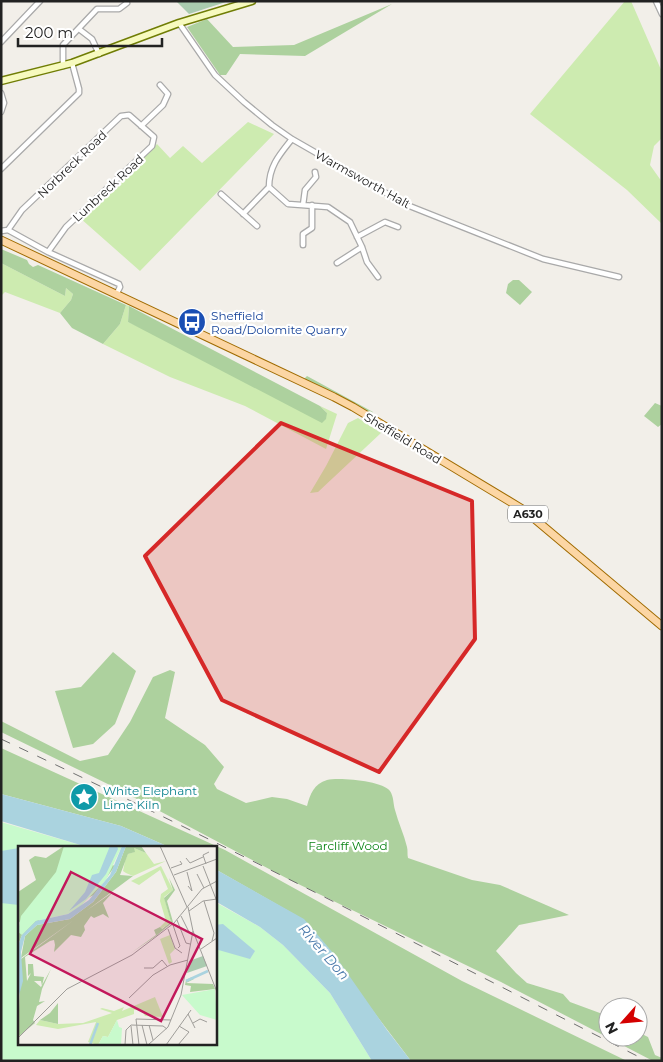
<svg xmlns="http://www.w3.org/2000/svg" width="663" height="1062" viewBox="0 0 663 1062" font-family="Montserrat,sans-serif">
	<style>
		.grass { fill: #cdebb0 }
		.forest { fill: #add19e }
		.cemetery { fill: #aacbaf }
		.park { fill: #c8facc }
		.water { fill: #aad3df }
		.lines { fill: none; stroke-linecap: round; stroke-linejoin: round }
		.minor-casing { stroke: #a9a9a9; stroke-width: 7 }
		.secondary-casing { stroke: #707d05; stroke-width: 9 }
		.primary-casing { stroke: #a06b00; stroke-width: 9 }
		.minor { stroke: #fff; stroke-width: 4.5 }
		.secondary { stroke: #f7fabf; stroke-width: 6 }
		.primary { stroke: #fcd6a4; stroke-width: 7 }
		.rail { stroke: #707070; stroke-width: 1; stroke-dasharray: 10 10; stroke-linecap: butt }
		.marked { fill: #d62828; fill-opacity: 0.2; stroke: #d62828; stroke-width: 4; stroke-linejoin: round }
		.labels { text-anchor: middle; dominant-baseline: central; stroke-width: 4.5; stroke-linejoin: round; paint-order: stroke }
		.shield { fill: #fff; stroke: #646464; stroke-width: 1 }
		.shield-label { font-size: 11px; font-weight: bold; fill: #222 }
		.street-label { font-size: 12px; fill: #222; stroke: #fff }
		.transit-label { font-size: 12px; fill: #164399; stroke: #fff; text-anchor: start }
		.culture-label { font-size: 12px; fill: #0d838f; stroke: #fff; text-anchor: start }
		.park-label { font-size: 12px; fill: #0c8416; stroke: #fff }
		.water-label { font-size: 14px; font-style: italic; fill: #4a7aab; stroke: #fff }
		.inset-river { fill: none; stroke: #aad3df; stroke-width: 2.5 }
		.inset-road { fill: none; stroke: #9f9d99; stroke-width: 1 }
		.view { fill: #c2185b; fill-opacity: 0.15; stroke: #c2185b; stroke-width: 2.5 }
		.inset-edge { fill: none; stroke: #222; stroke-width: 2.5 }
	</style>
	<rect width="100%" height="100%" fill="#f2efe9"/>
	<path class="grass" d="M625 1H631L662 72V138L654 146 650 165 662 182V224L627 190 530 114Z
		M248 122 274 134 140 271 80 218 157 144 170 158 183 146 202 163Z
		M1 263 65 296 66 288 73 294 71 300 60 313 5 292 1 296Z
		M126 305 129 306 128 322 327 413 320 406 337 414 326 449 245 406 170 377 103 344 120 324Z
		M358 418 381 433 318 492 310 493 326 466 348 423Z"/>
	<path class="forest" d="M392 4 305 56 240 54 226 75H220L187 27 207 19 233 47 294 45Z
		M1 249 27 260 29 264 33 267 38 265 126 305 120 324 103 344 72 328 60 313 71 300 73 294 66 288 65 296 1 263Z
		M513 280H519L532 292 520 305 506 293 508 284Z
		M129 306 320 406 327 413 326 419 322 423 128 322Z
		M307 376 373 412 371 415 304 379Z
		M655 403 662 406V424L658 427 644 416Z
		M113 652 136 671 115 724 93 744 73 748 55 691 81 687Z
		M170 670 175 672 165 718 205 745 224 767 214 784 217 789 246 803 272 797 287 799 307 806C310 794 314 784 327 780 339 777 383 781 390 791 394 797 393 804 395 810 398 822 404 834 407 847 408 851 407 854 408 858L472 880 500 885 569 915 519 925 496 951 516 973 527 983 563 994 570 1002 608 1016V1037H638V1032L648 1037 655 1055 662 1058V1061H653L501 982 290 880 118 789 1 732V721L80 761 108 755 130 722 153 677Z
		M1 748 225 850 462 981 627 1061H411L304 920 215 869V847H169L121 826 1 794Z"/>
	<path class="cemetery" d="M176 1H229L189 14Z"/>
	<path class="park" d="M1 822 87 847H19V1043H215V902L260 927 283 945 330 993 372 1061H1Z"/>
	<path class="water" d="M1 794 121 826 169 847H87L1 821Z
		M19 848V905L1 903V851Z
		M215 869 304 919 334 954 387 1030 411 1061H372L330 993 283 945 260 927 215 901Z
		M223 924 255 951 250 959 215 949V925Z"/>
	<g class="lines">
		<g class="minor-casing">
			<path id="minor" d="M656 1 662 14
				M179 23 215 75 244 102 272 125 292 139 407 205 543 259 619 277
				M79 29 92 39 99 54
				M1 42 40 1
				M63 66V45L97 9H119L127 3
				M1 93 4 103 1 112
				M141 126 163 105 168 94 160 85
				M292 139C280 154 269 166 269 187L288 204 328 207 350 222 362 247 367 262 378 277
				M1 169 79 93V89L72 63
				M221 194 257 226
				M303 205 305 190 316 177 315 172
				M243 214 269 187
				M8 230 22 210 121 116 129 115 154 137 152 146 66 227 48 252
				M1 231 8 230 48 252 119 284 120 287 117 293
				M357 237 385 222 398 227
				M303 245V234L312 228V205
				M337 263 362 247"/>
		</g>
		<g class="secondary-casing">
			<path id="secondary" d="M1 81 72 63 179 23 252 1"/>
		</g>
		<g class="primary-casing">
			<path id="primary" d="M1 240 334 397 353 407 524 510 662 626"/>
		</g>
		<use href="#minor" class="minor"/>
		<use href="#secondary" class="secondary"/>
		<use href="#primary" class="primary"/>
		<path class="rail" d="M1 739C219 841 432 952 647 1061"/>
	</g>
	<path class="marked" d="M281 423 472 501 475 639 379 772 222 700 145 556Z"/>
	<defs>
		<g id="bus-disc" transform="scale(1.4375)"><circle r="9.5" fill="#1a4fb4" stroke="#fff"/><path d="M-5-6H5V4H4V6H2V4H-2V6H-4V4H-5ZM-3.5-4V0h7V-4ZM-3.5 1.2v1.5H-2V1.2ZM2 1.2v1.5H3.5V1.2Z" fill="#fff"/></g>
		<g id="sight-disc" transform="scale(1.4375)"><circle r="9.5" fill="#0f9aa8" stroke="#fff"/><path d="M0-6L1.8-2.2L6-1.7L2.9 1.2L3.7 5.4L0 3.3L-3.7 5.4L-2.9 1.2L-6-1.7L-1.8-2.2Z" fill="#fff"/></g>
	</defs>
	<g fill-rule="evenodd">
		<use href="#bus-disc" x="192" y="322"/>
		<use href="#sight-disc" x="84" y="797"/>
	</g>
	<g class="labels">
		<rect class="shield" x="508" y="505.5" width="40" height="17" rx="4"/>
		<g class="shield-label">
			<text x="528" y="514">A630</text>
		</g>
		<g class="street-label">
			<text transform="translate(72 164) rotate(-44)">Norbreck Road</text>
			<text transform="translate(363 179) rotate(29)">Warmsworth Halt</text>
			<text transform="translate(108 188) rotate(-43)">Lunbreck Road</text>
			<text transform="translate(403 438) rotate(31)">Sheffield Road</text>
		</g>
		<g class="transit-label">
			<text x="211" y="315">Sheffield<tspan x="211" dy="14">Road/Dolomite Quarry</tspan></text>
		</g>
		<g class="culture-label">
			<text x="103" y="790">White Elephant<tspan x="103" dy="14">Lime Kiln</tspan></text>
		</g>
		<g class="park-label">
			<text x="348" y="845">Farcliff Wood</text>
		</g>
		<g class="water-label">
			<text transform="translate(324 952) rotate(49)">River Don</text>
		</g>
	</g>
	<g transform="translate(18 846)">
		<rect width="199" height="199" fill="#f2efe9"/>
		<path d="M116 2 128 7 136 18 148 15 115 30 108 27 105 25 107 15 110 8 116 6ZM143 20 155 44 146 51 153 76 143 83 142 81 148 75 142 55 143 48 150 43 142 24 121 39 113 35 107 38ZM152 89 157 103 152 108 154 116 151 118 142 93ZM137 151 145 171 127 170 123 163 116 164V168L99 174 90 191 85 190 80 199 70 196 78 176 40 183 18 179 22 174 40 178 65 177 94 167 82 163 84 162 96 165 106 161 104 165Z" fill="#cdebb0"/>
		<path d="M46 0 97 20 76 49 23 73 4 89 0 99V85L14 60 0 78V46L18 34 11 14 17 10 28 12ZM108 0H123L128 7 116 2 117 6 110 8 102 29 115 30 68 65 95 46 85 57 91 72 85 68 76 72 73 70 66 80 67 84 63 91 53 89 36 106 37 99 36 94 32 95 7 111 9 135 13 127 10 130V118H15L16 130 26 131 24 140 23 135H16L23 141 33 123 24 143 21 156 27 155 19 160 15 174 17 177 0 191 3 113 56 74 3 112 7 90 19 79 52 73 75 56 98 26ZM151 32 157 44 149 55 155 76 138 90 113 107 138 89 136 84 142 81 144 83 153 76 146 52 155 44ZM174 131 176 133 168 137 195 138 197 143 172 146 173 140 167 139 168 134ZM40 157V178L22 174 32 167Z" fill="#add19e"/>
		<path d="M185 110 189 120 169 127 171 115Z" fill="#aacbaf"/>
		<path d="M46 0H104L88 34 63 60 50 68 18 75 4 89 0 86 3 70 38 26ZM197 143 199 174 182 169 164 149ZM99 174 101 181 104 182 103 199H80L85 190 90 191Z" fill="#c8facc"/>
		<path d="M92 0H99L100 3 88 28 68 53 51 65 67 46 74 29 81 27ZM104 0H108L98 26 75 56 52 73 19 79 7 90 3 106 5 135 0 153V99L4 89 18 75 50 68 71 54 92 29Z" fill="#aad3df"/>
		<path class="inset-river" d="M168 135 190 125M72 199 80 177"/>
		<path class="inset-road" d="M142 0 169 61M168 12 172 17 185 11M188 18 185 9 191 6M185 20 198 53M153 22 164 18 162 15M169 26 174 45 170 40M179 28 186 42M156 29 199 13M186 55 196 87 194 95M171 65 185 55 199 53M163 70 171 86 174 87M159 74 168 97 172 98M155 79 162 100 160 102M150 83 157 102 164 107M175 85 199 146M183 103 199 92M126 122H135L144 114 149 120M111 152 135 129 152 119 170 114M170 168 177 182M175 177 182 173 189 176M124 179 129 199M131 179 135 194M113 180 115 199M0 192 49 143 114 109 156 77 184 43 199 35M107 199 108 184 113 179 145 180 149 183M121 199 118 173 153 174M130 199 150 181 163 149 175 85 170 61M148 199 173 164M160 199 171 186 161 180"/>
		<path class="view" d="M53 26 184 93 143 175 12 108Z"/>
		<rect width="199" height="199" class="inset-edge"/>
	</g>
	<rect width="663" height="1062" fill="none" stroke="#222222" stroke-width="5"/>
	<g transform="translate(623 1022) rotate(243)"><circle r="24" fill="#ffffff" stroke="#a7a7a7"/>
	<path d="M0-4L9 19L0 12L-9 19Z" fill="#d40000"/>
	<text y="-8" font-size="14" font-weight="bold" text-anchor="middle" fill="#222222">N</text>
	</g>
	<path d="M18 38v8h144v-8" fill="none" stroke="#222222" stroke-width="2.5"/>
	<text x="25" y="38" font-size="15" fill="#222222" stroke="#ffffff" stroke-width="4" paint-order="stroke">200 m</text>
</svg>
